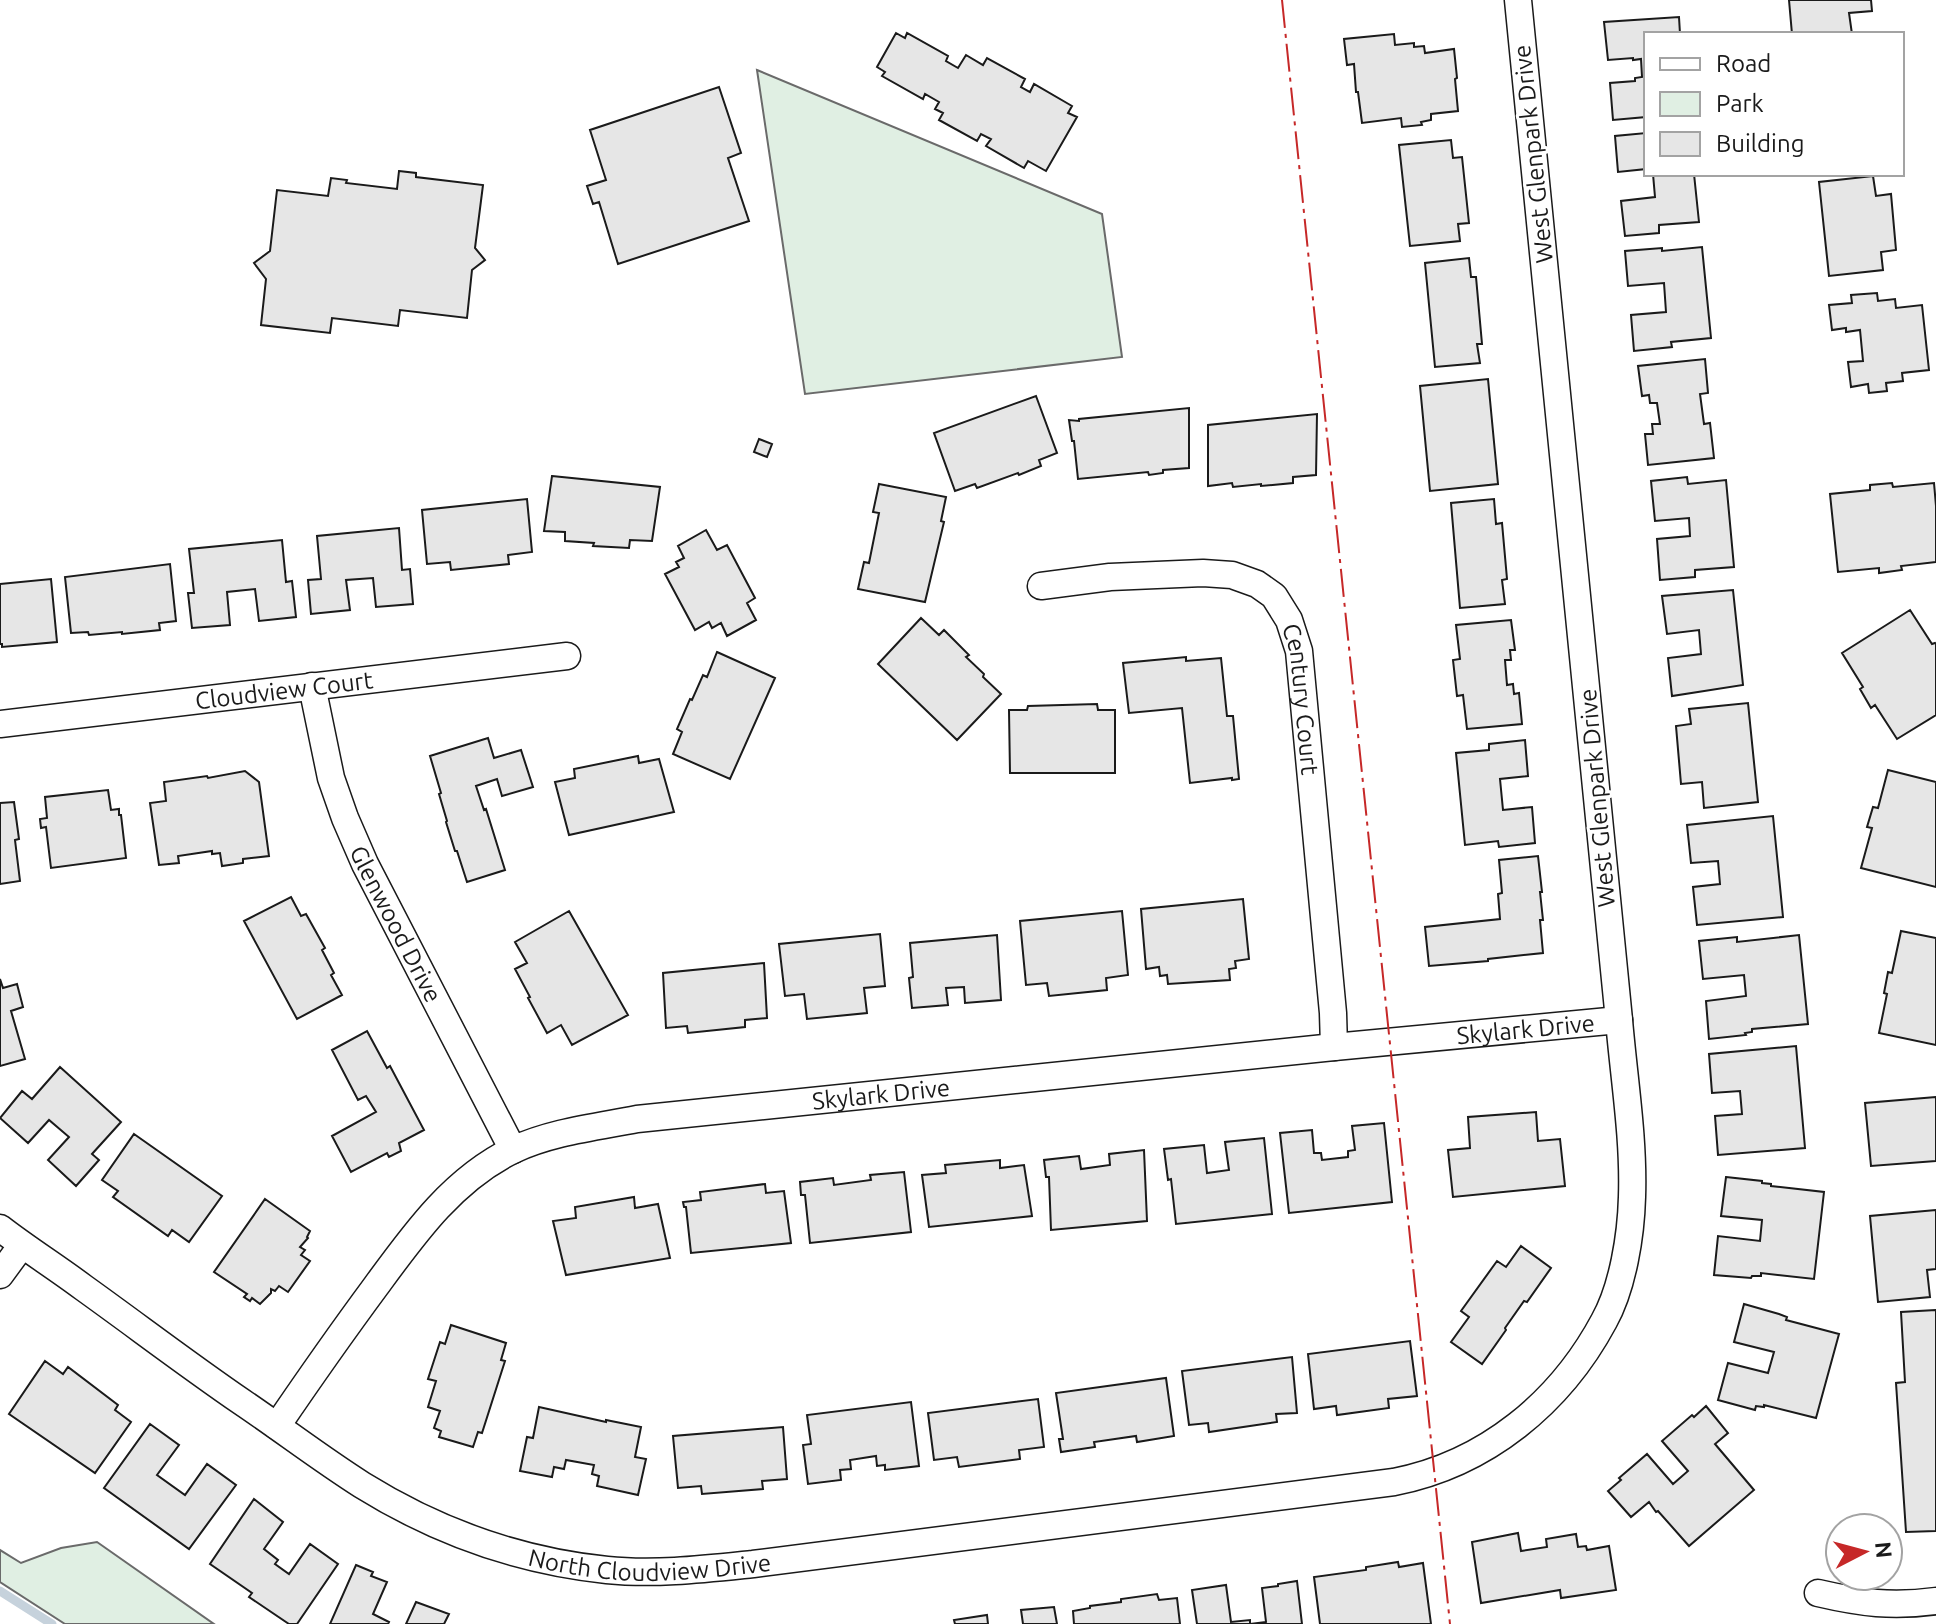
<svg xmlns="http://www.w3.org/2000/svg" width="1936" height="1624" viewBox="0 0 1936 1624" font-family="Ubuntu,sans-serif">
	<style>
		.green { fill: #e0efe3; stroke: #6a6a6a; stroke-width: 2 }
		.lines { fill: none; stroke-linecap: round; stroke-linejoin: round }
		.stream { stroke: #c6d2dc; stroke-width: 9 }
		.building { fill: #e6e6e6; stroke: #1a1a1a; stroke-width: 2 }
		.minor-casing { stroke: #1a1a1a; stroke-width: 29 }
		.minor { stroke: #fff; stroke-width: 26 }
		.power { stroke: #c62828; stroke-width: 2; stroke-dasharray: 28 6 4 6; stroke-linecap: butt }
		.labels { text-anchor: middle; dominant-baseline: central; stroke-width: 6; stroke-linejoin: round; paint-order: stroke }
		.street-label { font-size: 24px; fill: #1a1a1a; stroke: #fff }
	</style>
	<rect width="100%" height="100%" fill="#fff"/>
	<path class="green" d="M757 70 1102 214 1122 357 805 394Z
		M97 1542 214 1624H65L0 1582V1550L21 1563 61 1548Z"/>
	<g class="lines">
		<path class="stream" d="M0 1591 52 1624"/>
	</g>
	<path class="building" d="M1789 0H1871L1872 11 1849 13 1852 34H1792Z
		M1679 17 1680 34H1646V117L1613 120 1610 83 1635 81V78L1642 77 1641 59 1633 60V58L1608 60 1604 22Z
		M896 33 905 38 907 33 948 56 946 61 958 68 966 55 983 65 987 58 1025 79 1021 87 1030 92 1034 84 1072 106 1068 113 1077 117 1046 171 1028 161 1024 168 986 146 991 139 981 134 977 141 939 120 943 113 935 109 939 102 925 94 923 99 882 76 885 72 877 67Z
		M1394 34 1395 45 1414 43V47L1424 46 1425 53 1454 49 1457 78 1455 79 1458 111 1431 114V120L1421 122 1422 125 1402 127 1401 118 1362 123 1358 92H1356L1354 64 1347 65 1344 39Z
		M719 87 741 153 728 158 749 221 618 264 599 202 593 204 587 186 606 180 590 130Z
		M1646 133V169L1618 172 1615 136Z
		M1451 140 1453 158 1462 157 1469 223 1458 224 1460 241 1410 246 1399 145Z
		M399 171 416 173V177L483 185 475 248 485 260 472 270 467 318 400 310 398 326 332 318 330 333 261 325 266 279 254 263 270 251 277 190 328 196 331 178 347 180 346 183 397 189Z
		M1653 174H1694L1699 222 1659 225V233L1625 236 1621 201 1655 197Z
		M1873 176 1876 196 1891 194 1896 250 1881 252 1883 270 1829 276 1819 182Z
		M1702 247 1711 338 1671 342 1672 347 1634 351 1631 315 1666 312 1664 283 1628 286 1625 251 1662 248V251Z
		M1469 258 1471 277H1476L1482 344H1477L1480 363 1435 367 1425 263Z
		M1877 293 1878 301 1895 299 1896 308 1922 305 1929 370 1902 373 1903 381 1886 383 1887 391 1869 393 1868 384 1851 387 1848 362 1863 361 1860 330 1846 332V328L1832 330 1829 305 1852 303 1851 295Z
		M1705 359 1708 393 1700 394 1704 424 1710 423 1714 458 1648 465 1645 434H1653L1652 424H1660L1657 403H1650L1649 395 1642 396 1638 366Z
		M1488 379 1498 484 1430 491 1420 386Z
		M1036 396 1057 453 1039 460 1041 466 1019 475 1018 473 977 488 975 484 955 491 934 433Z
		M1189 408V468L1163 470V473L1149 475 1148 472 1078 479 1074 441H1072L1069 420 1079 421V419Z
		M1317 414 1316 475 1293 477V483L1261 486V484L1233 487 1232 483 1208 486V425Z
		M759 439 772 444 767 457 754 452Z
		M552 476 660 487 652 541 630 540 629 548 593 546 594 543 565 541V532L544 531Z
		M1687 477 1688 484 1726 480 1734 567 1695 570V577L1660 580 1657 539 1690 536 1689 518 1655 521 1651 481Z
		M1892 483 1893 487 1934 483 1936 506V562L1901 566 1902 570 1879 573V568L1838 572 1830 494 1870 490V485Z
		M879 484 946 497 941 521 944 522 925 602 858 589 864 562 869 563 879 513 873 512Z
		M527 499 532 552 508 555 509 564 451 570 450 562 427 564 422 510Z
		M1494 499 1496 524 1502 523 1507 579 1502 580 1505 604 1460 608 1451 503Z
		M399 528 402 570 410 569 413 604 376 607 373 578 346 580 350 610 311 614 308 580 321 579 317 536Z
		M706 530 717 550 727 545 755 598 747 603 756 620 727 636 721 623 712 628 709 622 695 630 665 574 679 567 676 562 684 558 678 546Z
		M282 540 286 582 292 581 296 617 259 621 255 589 227 592 230 625 192 628 188 593H194L189 549Z
		M170 564 176 621 159 623 160 630 122 634V632L89 635 88 632 71 633 65 577Z
		M51 579 57 642 2 647V644H0V584Z
		M1733 590 1743 685 1672 696 1668 658 1701 654 1699 630 1667 634 1662 596Z
		M1910 610 1932 644 1935 643 1936 644V715L1897 739 1875 705 1871 708 1860 689 1863 687 1842 653Z
		M921 618 939 635 944 630 969 655 966 657 984 674 983 677 1001 694 957 740 878 664Z
		M1511 620 1515 650H1510L1511 660H1505L1507 685 1513 684 1514 694 1519 693 1522 724 1467 729 1463 695 1457 696 1453 660 1460 659 1456 625Z
		M717 652 775 678 730 779 673 754 682 732 677 729 690 699 692 700 703 675 707 677Z
		M1186 657V661L1221 658 1227 716H1233L1239 779 1232 780V778L1190 783 1182 708 1129 713 1123 663Z
		M1748 703 1758 802 1704 808 1702 782 1681 784 1676 726 1691 724 1689 709Z
		M1097 704 1098 710H1115V773H1010L1009 710H1027L1028 706Z
		M488 738 494 758 521 750 533 787 502 796 497 779 476 786 484 810 486 809 505 870 467 882 457 851H455L446 822 447 821 439 794 441 793 430 756Z
		M1525 740 1528 776 1500 779 1503 810 1532 807 1535 843 1499 847 1498 841 1465 845 1456 753 1489 750V744Z
		M638 756 639 763 659 759 674 812 569 835 555 782 575 778 574 769Z
		M1888 770 1936 782V887L1861 868 1872 828 1867 827 1873 807 1878 808Z
		M245 771 259 782 269 856 243 859V863L222 866 220 853 212 854V851L178 856 179 863 159 865 150 803 166 801 164 782 207 776 208 778Z
		M108 790 111 810 119 809V815H121L126 858 51 868 46 827 41 828 40 819 47 818 45 797Z
		M14 802 19 839 15 840 20 881 0 884V803Z
		M1773 816 1783 917 1697 925 1693 887 1720 884 1718 861 1691 863 1687 825Z
		M1538 856 1542 892H1540L1543 920H1540L1543 953 1488 959V961L1429 966 1425 927 1500 919 1498 894 1502 893 1499 860Z
		M291 897 301 916 306 914 325 948 322 950 334 973 331 975 342 995 297 1019 244 921Z
		M1243 899 1249 959 1235 961 1236 968 1229 969 1230 980 1168 984 1167 975 1160 976 1159 967 1146 969 1141 909Z
		M569 911 628 1015 572 1045 561 1025 547 1033 528 998 530 997 515 969 527 963 515 942Z
		M1122 911 1128 975 1106 978 1107 990 1049 996 1047 983 1026 985 1020 921Z
		M1901 931 1936 938V1045L1879 1033 1887 994 1884 993 1888 972 1892 973Z
		M880 934 885 986 864 988 867 1013 807 1019 804 994 785 996 779 944Z
		M997 935 1001 1000 965 1003 964 987 946 988 948 1005 912 1008 909 978 913 977 910 943Z
		M1799 935 1808 1024 1752 1029V1032L1745 1033 1746 1035 1709 1039 1706 1001 1746 996 1744 975 1703 979 1699 941 1737 937V942Z
		M764 963 767 1018 745 1020V1027L688 1033 687 1026 666 1028 663 973Z
		M0 979 3 988 17 984 23 1007 11 1011 25 1059 0 1066Z
		M367 1031 387 1068 390 1066 424 1130 399 1143 401 1151 389 1157 387 1153 351 1172 332 1136 376 1112 366 1096 358 1100 332 1050Z
		M1796 1046 1805 1148 1718 1155 1715 1116 1742 1114 1740 1091 1712 1093 1709 1054Z
		M60 1067 121 1122 92 1154 99 1160 76 1186 48 1160 69 1137 49 1120 28 1143 0 1118 22 1091 32 1099Z
		M1936 1097V1161L1871 1166 1865 1103Z
		M1536 1112 1538 1141 1560 1139 1565 1186 1453 1197 1448 1150 1470 1148 1468 1117Z
		M1384 1123 1392 1202 1289 1213 1280 1133 1312 1130 1314 1153H1321L1322 1160 1348 1157V1151L1355 1150 1352 1126Z
		M134 1134 222 1196 189 1242 172 1230 168 1236 113 1197 118 1191 102 1180Z
		M1264 1138 1272 1214 1176 1224 1171 1179 1168 1180 1164 1149 1204 1145 1207 1173 1229 1170 1225 1142Z
		M1144 1150 1147 1221 1051 1230 1049 1177H1046L1044 1160 1079 1156 1081 1169 1110 1165 1109 1154Z
		M1000 1160V1168L1024 1165 1032 1216 929 1227 922 1175 946 1173 945 1165Z
		M904 1172 911 1232 810 1243 805 1195H801L800 1182 833 1178 834 1185 871 1180 870 1175Z
		M1726 1177 1762 1181V1183L1771 1184V1186L1824 1192 1814 1279 1761 1273V1276H1752L1751 1278 1714 1275 1718 1236 1760 1241 1762 1220 1721 1216Z
		M765 1184 766 1193 784 1191 791 1243 691 1253 686 1207H684L683 1202 701 1200 700 1192Z
		M634 1197 635 1208 658 1204 670 1258 566 1275 553 1221 576 1218 575 1207Z
		M265 1199 310 1231 307 1237 308 1238 300 1247 305 1250 301 1255 310 1261 288 1292 279 1286 275 1291 271 1289V1293L260 1304 252 1298 250 1301 244 1297 247 1294 214 1272Z
		M1936 1210V1269L1927 1270 1930 1297 1878 1302 1870 1216Z
		M1521 1246 1551 1268 1527 1302 1524 1301 1505 1328 1506 1330 1482 1364 1451 1342 1469 1317 1461 1311 1497 1261 1506 1267Z
		M1744 1304 1779 1314 1787 1317 1786 1320 1839 1334 1816 1418 1764 1405V1407L1756 1406 1755 1410 1718 1400 1728 1363 1768 1373 1774 1352 1734 1342Z
		M1936 1310V1531L1906 1532 1896 1383 1905 1382 1901 1312Z
		M451 1325 506 1343 501 1360 505 1361 482 1433 478 1432 473 1447 439 1437 441 1431 434 1428 440 1411 428 1407 436 1381 428 1379 440 1342 445 1344Z
		M1410 1341 1417 1396 1388 1399 1389 1408 1337 1415 1336 1406 1314 1409 1308 1354Z
		M1292 1357 1297 1413 1276 1414 1277 1422 1209 1432 1208 1423 1189 1425 1182 1371Z
		M45 1361 63 1374 68 1367 118 1405 115 1410 131 1422 95 1473 9 1414Z
		M1166 1378 1174 1436 1137 1442 1136 1436 1094 1442 1095 1447 1061 1452 1059 1439H1063L1056 1393Z
		M1038 1399 1044 1447 1019 1450 1020 1459 959 1467 957 1457 934 1460 928 1413Z
		M911 1402 919 1466 885 1470V1465L877 1466 876 1456 850 1460 851 1469 840 1470 841 1480 808 1484 803 1445 811 1444 807 1415Z
		M1706 1406 1728 1433 1715 1444 1754 1490 1689 1546 1658 1511 1656 1512 1649 1502 1631 1517 1608 1491 1621 1480 1619 1478 1647 1454 1673 1484 1688 1471 1662 1441 1692 1415 1694 1417Z
		M539 1407 606 1422V1420L641 1427 635 1457 646 1459 638 1495 597 1486 599 1476 592 1474 594 1465 566 1460 564 1469 554 1467 552 1477 520 1471 527 1437 533 1438Z
		M150 1424 179 1445 157 1475 185 1495 207 1464 236 1485 189 1549 104 1488Z
		M783 1427 787 1479 762 1481 763 1489 702 1494 701 1486 678 1488 673 1436Z
		M254 1499 283 1522 264 1549 278 1560 275 1564 289 1574 310 1544 338 1564 297 1624H289L249 1597 252 1593 210 1564Z
		M1518 1533 1521 1551 1547 1547 1546 1539 1576 1534 1578 1547 1586 1546 1587 1550 1609 1546 1616 1590 1561 1598 1560 1590 1481 1603 1472 1542Z
		M1398 1562 1399 1567 1423 1563 1431 1624H1320L1314 1577 1366 1570V1567Z
		M356 1565 373 1572 371 1576 387 1582 373 1614 389 1622 388 1624H330Z
		M1297 1581 1302 1624H1197L1192 1590 1226 1585 1231 1622 1250 1620V1624L1266 1622 1262 1588 1278 1586V1584Z
		M1157 1594 1159 1600 1177 1598 1180 1624H1074L1073 1611 1090 1608V1606L1121 1602V1599Z
		M416 1602 449 1614 444 1624H406Z
		M1054 1607 1057 1624H1023L1021 1610Z
		M987 1615 988 1624H955L954 1620Z"/>
	<g class="lines">
		<g class="minor-casing">
			<g id="minor">
				<path id="s1" d="M1041 586 1110 577 1203 573 1232 575 1257 584 1274 596 1289 620 1299 651 1333 1013 1334 1047"/>
				<path id="s2" d="M312 686 331 778 345 818 365 864 513 1150"/>
				<path id="s3" d="M0 724 567 656"/>
				<path id="s4" d="M0 1228C27 1249 56 1267 84 1288 137 1326 188 1365 242 1402 282 1429 321 1459 362 1485 436 1531 520 1561 607 1570 655 1575 705 1569 753 1564L1394 1482C1486 1464 1560 1403 1604 1321 1623 1287 1631 1235 1632 1197 1634 1138 1624 1079 1619 1020L1518 0"/>
				<path d="M0 1275 22 1245"/>
				<path id="s5" d="M277 1426C309 1379 342 1332 376 1286 414 1234 453 1179 513 1150 551 1132 596 1127 637 1119L1334 1047 1619 1020"/>
				<path d="M1818 1593C1861 1603 1892 1607 1936 1601"/>
			</g>
		</g>
		<use href="#minor" class="minor"/>
		<path class="power" d="M1282 0 1450 1624"/>
	</g>
	<g class="labels">
		<g class="street-label">
			<text transform="translate(1533 154) rotate(-96)">West Glenpark Drive</text>
			<text stroke="none"><textPath href="#s3" startOffset="286">Cloudview Court</textPath></text>
			<text stroke="none"><textPath href="#s1" startOffset="348">Century Court</textPath></text>
			<text transform="translate(1597 798) rotate(-95)">West Glenpark Drive</text>
			<text stroke="none"><textPath href="#s2" startOffset="254">Glenwood Drive</textPath></text>
			<text stroke="none"><textPath href="#s5" startOffset="1388">Skylark Drive</textPath></text>
			<text stroke="none"><textPath href="#s5" startOffset="740">Skylark Drive</textPath></text>
			<text stroke="none"><textPath href="#s4" startOffset="748">North Cloudview Drive</textPath></text>
		</g>
	</g>
	<rect x="1644" y="32" width="260" height="144" fill="#ffffff" stroke="#a3a3a3" stroke-width="2"/>
	<rect x="1660" y="58" width="40" height="12" fill="#ffffff" stroke="#a3a3a3" stroke-width="2"/>
	<text x="1716" y="72" font-size="24" fill="#1a1a1a">Road</text>
	<rect x="1660" y="92" width="40" height="24" fill="#e0efe3" stroke="#a3a3a3" stroke-width="2"/>
	<text x="1716" y="112" font-size="24" fill="#1a1a1a">Park</text>
	<rect x="1660" y="132" width="40" height="24" fill="#e6e6e6" stroke="#a3a3a3" stroke-width="2"/>
	<text x="1716" y="152" font-size="24" fill="#1a1a1a">Building</text>
	<g transform="translate(1864 1552) rotate(84)"><circle r="38" fill="#ffffff" stroke="#a3a3a3" stroke-width="2"/>
	<path d="M0-6L14 30L0 20L-14 30Z" fill="#c62828"/>
	<text y="-12" font-size="22" font-weight="bold" text-anchor="middle" fill="#1a1a1a">N</text>
	</g>
</svg>
